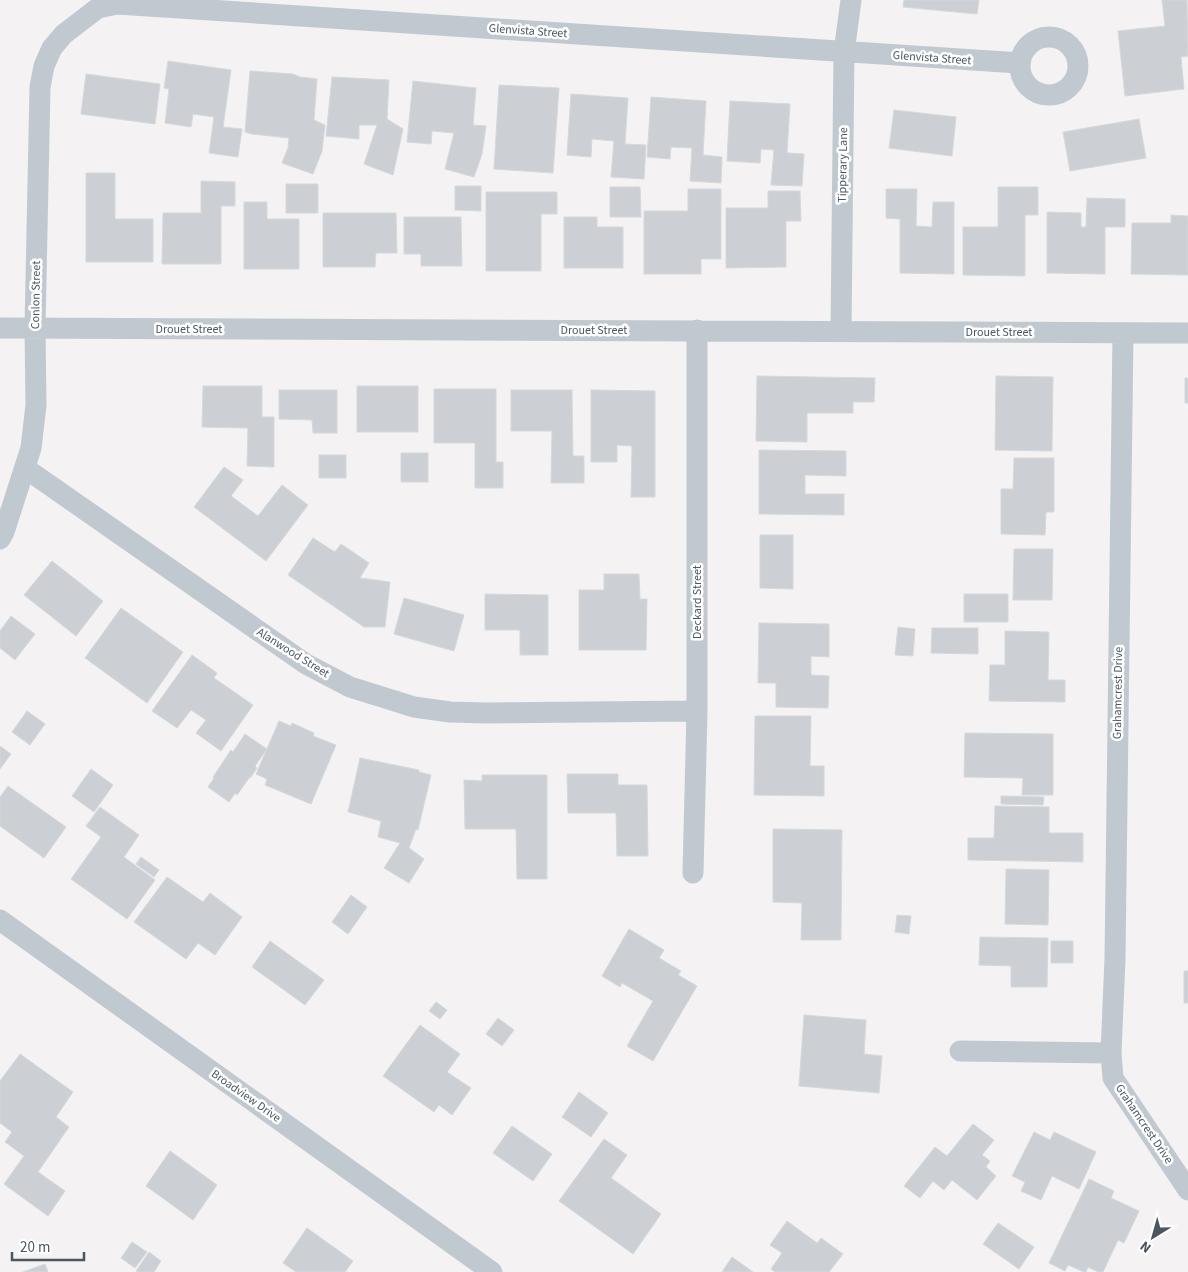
<svg xmlns="http://www.w3.org/2000/svg" width="1188" height="1272" viewBox="0 0 1188 1272" font-family="'Source Sans 3',sans-serif">
	<style>
		.building { fill: #cccfd4; stroke: #d6d8dd }
		.lines { fill: none; stroke-linecap: round; stroke-linejoin: round }
		.minor { stroke: #c1c9d0; stroke-width: 21 }
		.labels { text-anchor: middle; dominant-baseline: central; stroke-width: 5; stroke-linejoin: round; paint-order: stroke }
		.street-label { font-size: 12px; fill: #4b565f; stroke: #fff }
	</style>
	<rect width="100%" height="100%" fill="#f4f2f2"/>
	<path class="building" d="M904 0H979L977 14 903 7Z
		M1162 0H1187L1188 56 1181 57 1184 89 1125 96 1118 31 1165 26Z
		M168 61 231 70 223 127 242 129 238 157 209 153 214 117 193 114 191 127 165 123 169 89 164 88Z
		M250 71 293 74 300 77 317 79 314 120 325 125 322 151 313 174 282 163 288 148 289 138 252 134 245 132Z
		M86 74 160 84 155 124 81 114Z
		M332 77 389 80 387 119 403 129 393 175 364 164 377 125H359V139L326 136Z
		M413 81 476 88 473 125 486 126 482 154 474 177 445 169 454 133 432 131 431 144 407 142Z
		M499 85 559 88 553 173 494 169Z
		M571 94 628 98 625 144 646 145 644 179 611 177 614 141 592 139 591 157 567 155Z
		M651 97 706 101 703 155 722 157 721 183 690 181 692 148 671 147 670 159 647 157Z
		M730 101 790 104 787 153 804 154 802 186 771 185 774 150 761 149 760 163 727 161Z
		M894 110 956 117 952 156 889 148Z
		M1139 119 1146 158 1070 171 1063 132Z
		M86 173H115V219H153V262H86Z
		M201 181 235 182V206H221V264H162L163 213H201Z
		M286 184H318V213H286Z
		M455 186H481V211L455 210Z
		M610 187H640L641 217H610Z
		M998 187H1038V215H1025V276L963 275V227H998Z
		M688 189H721V259H701V274H644V211H688Z
		M886 189H917L916 226 932 227 933 202H954V274L900 273V219L886 218Z
		M768 191H800L801 221H786V267L726 268V208H768Z
		M486 192H557V214H541V271H486Z
		M1087 198 1125 199V227H1105V274L1047 273V212L1081 213V227H1086Z
		M244 202H267V219H299V269H244Z
		M323 213H396L397 253H376L375 267H323Z
		M1171 215 1188 216V275L1131 274 1132 223H1171Z
		M404 217H461L462 266H421V254H404Z
		M564 217H597V227H623V268H564Z
		M757 376 875 378 874 402H853V413H807V442L756 441Z
		M996 376 1053 377 1052 451 995 450Z
		M1185 378H1188V403H1185Z
		M203 386H262V417H274V467L247 466 248 428 202 427Z
		M357 386H418V432H357Z
		M434 389H496V462H503V488H475V443H434Z
		M279 390H337V433H313L312 420 279 419Z
		M511 390H572L573 456H584V483H551L552 431H511Z
		M591 390 655 391V497H631L632 446 617 445V462H591Z
		M759 450 846 451V476L805 475V494H844V515L759 514Z
		M401 453H428V482H401Z
		M319 455H346V478H319Z
		M1014 458H1054V512H1046L1045 535 1001 534V489H1013Z
		M224 467 243 480 231 496 258 516 282 485 308 505 266 561 194 507Z
		M760 535H793V589L760 588Z
		M313 538 335 552 341 544 369 563 360 578 390 582 385 627H364L288 575Z
		M1014 549H1053L1052 600H1013Z
		M52 561 103 601 76 636 24 595Z
		M604 574H639L640 599H647L646 650H579V590H604Z
		M485 594 548 595V655H520V630H485Z
		M964 594H1008V622H964Z
		M404 598 464 615 454 651 394 634Z
		M121 608 183 652 147 703 85 658Z
		M11 616 35 634 15 660 0 648V631Z
		M759 623 829 624V657L811 656V675L829 676 828 708 776 707V683H758Z
		M898 627 915 629 913 656 895 655Z
		M932 628H978V654L931 653Z
		M1005 631 1049 632 1048 680H1065V702L989 701 990 665H1005Z
		M192 655 217 673 214 678 253 705 221 751 196 733 206 720 191 710 177 728 152 711Z
		M27 711 45 724 30 745 12 732Z
		M755 716H811L810 766H824V796L754 795Z
		M279 721 291 726 292 723 314 733 313 736 336 745 311 804 265 785 267 779 256 774Z
		M965 733 1053 734V795H1022L1023 778 964 777Z
		M245 734 267 749 255 766 257 768 251 777 249 778 237 795 235 793 229 802 208 787 214 778 213 777 231 750 233 752Z
		M0 746 11 754 0 769Z
		M360 758 419 770V772L431 775 418 830 416 829 409 848 424 859 409 883 384 868 400 843 378 837 381 821 348 812Z
		M91 769 113 785 94 812 72 796Z
		M567 774H618V785H647L648 856H617L616 813H568Z
		M482 775H547V879H517L516 829H465L464 780 482 781Z
		M8 786 66 827 44 858 0 826V797Z
		M1001 796 1044 797 1043 805 1001 804Z
		M995 806 1049 807V833H1083V862L968 860V838H994Z
		M100 807 139 835 124 857 155 880 127 919 71 879 101 837 86 826Z
		M773 829 842 830 841 940H801L802 903 773 902Z
		M141 857 159 870 154 877 136 864Z
		M1006 869 1049 870 1048 925 1005 924Z
		M167 877 203 902 210 893 242 917 215 955 198 943 186 959 134 922Z
		M351 895 367 907 348 934 332 922Z
		M897 915 911 916 909 934 895 932Z
		M629 929 664 950 659 958 681 971 678 975 697 986 653 1061 627 1046 653 1001 622 983 620 987 602 976Z
		M980 937 1048 938 1047 987H1011V966L979 965Z
		M270 941 324 980 305 1005 252 967Z
		M1051 941H1073V963H1051Z
		M1184 971H1188V1003H1184Z
		M436 1002 447 1010 440 1019 429 1011Z
		M804 1015 866 1020 864 1054 882 1056 879 1093 799 1086Z
		M498 1018 514 1030 502 1046 486 1034Z
		M420 1025 460 1054 447 1072 471 1088 452 1115 439 1105 434 1112 383 1076Z
		M20 1054 73 1092 56 1117 69 1127 38 1172 65 1191 48 1216 4 1184 24 1156 5 1142 12 1132 0 1123V1081Z
		M579 1092 608 1113 591 1137 562 1117Z
		M973 1124 994 1140 982 1155 990 1161 986 1167 996 1176 977 1200 952 1180 944 1190 933 1181 920 1198 904 1186 935 1147 947 1156Z
		M512 1126 552 1154 533 1181 493 1153Z
		M1034 1132 1050 1140 1054 1132 1096 1152 1079 1189 1052 1176 1041 1200 1021 1191 1025 1182 1012 1176Z
		M604 1139 627 1155 611 1178 661 1214 633 1254 559 1201Z
		M170 1151 217 1185 193 1220 146 1186Z
		M1089 1179 1114 1191 1111 1198 1139 1211 1124 1243 1118 1240 1103 1272H1098L1088 1267 1086 1272H1084L1068 1265 1065 1271 1049 1263Z
		M787 1221 817 1243 821 1238 843 1254 829 1272H775L771 1269 782 1253 770 1245Z
		M998 1223 1034 1247 1019 1269 983 1244Z
		M307 1228 353 1261 345 1272H296L283 1263Z
		M132 1242 147 1252 135 1268 121 1258Z
		M149 1252 161 1261 154 1272H137L136 1271Z
		M732 1257 753 1272H722Z
		M45 1264 48 1272H23Z"/>
	<g class="lines">
		<path class="minor" d="M1020 66a29 29 0 1 1 58 0a29 29 0 1 1-58 0Z
			M0 328 1188 333
			M841 331 844 52 851 0
			M1123 333 1115 959 1111 1053 1113 1078 1188 1190
			M25 468 306 664 350 687 414 707 450 712 486 713 697 711
			M0 539 4 532 31 448 36 405 35 328 40 87 44 66 52 48 64 34 98 8 117 4 1020 63
			M693 873 697 711V330
			M0 920 492 1272
			M960 1051 1111 1053"/>
	</g>
	<g class="labels">
		<g class="street-label">
			<text transform="translate(528 31) rotate(4)">Glenvista Street</text>
			<text transform="translate(932 58) rotate(4)">Glenvista Street</text>
			<text transform="translate(843 165) rotate(-89)">Tipperary Lane</text>
			<text transform="translate(36 295) rotate(-89)">Conlon Street</text>
			<text x="189" y="329">Drouet Street</text>
			<text x="594" y="330">Drouet Street</text>
			<text x="999" y="332">Drouet Street</text>
			<text transform="translate(697 602) rotate(-90)">Deckard Street</text>
			<text transform="translate(293 653) rotate(32)">Alanwood Street</text>
			<text transform="translate(1118 693) rotate(-89)">Grahamcrest Drive</text>
			<text transform="translate(246 1096) rotate(35)">Broadview Drive</text>
			<text transform="translate(1144 1124) rotate(56)">Grahamcrest Drive</text>
		</g>
	</g>
	<g transform="translate(1153 1237) rotate(217)" stroke="#ffffff" stroke-width="4" paint-order="stroke">
	<path d="M0-4L9 19L0 12L-9 19Z" fill="#4b565f"/>
	<text y="-8" font-size="14" font-weight="bold" text-anchor="middle" fill="#4b565f">N</text>
	</g>
	<path d="M12 1252v8h72v-8" fill="none" stroke="#4b565f" stroke-width="2.5"/>
	<text x="20" y="1252" font-size="15" fill="#4b565f" stroke="#ffffff" stroke-width="4" paint-order="stroke">20 m</text>
</svg>
